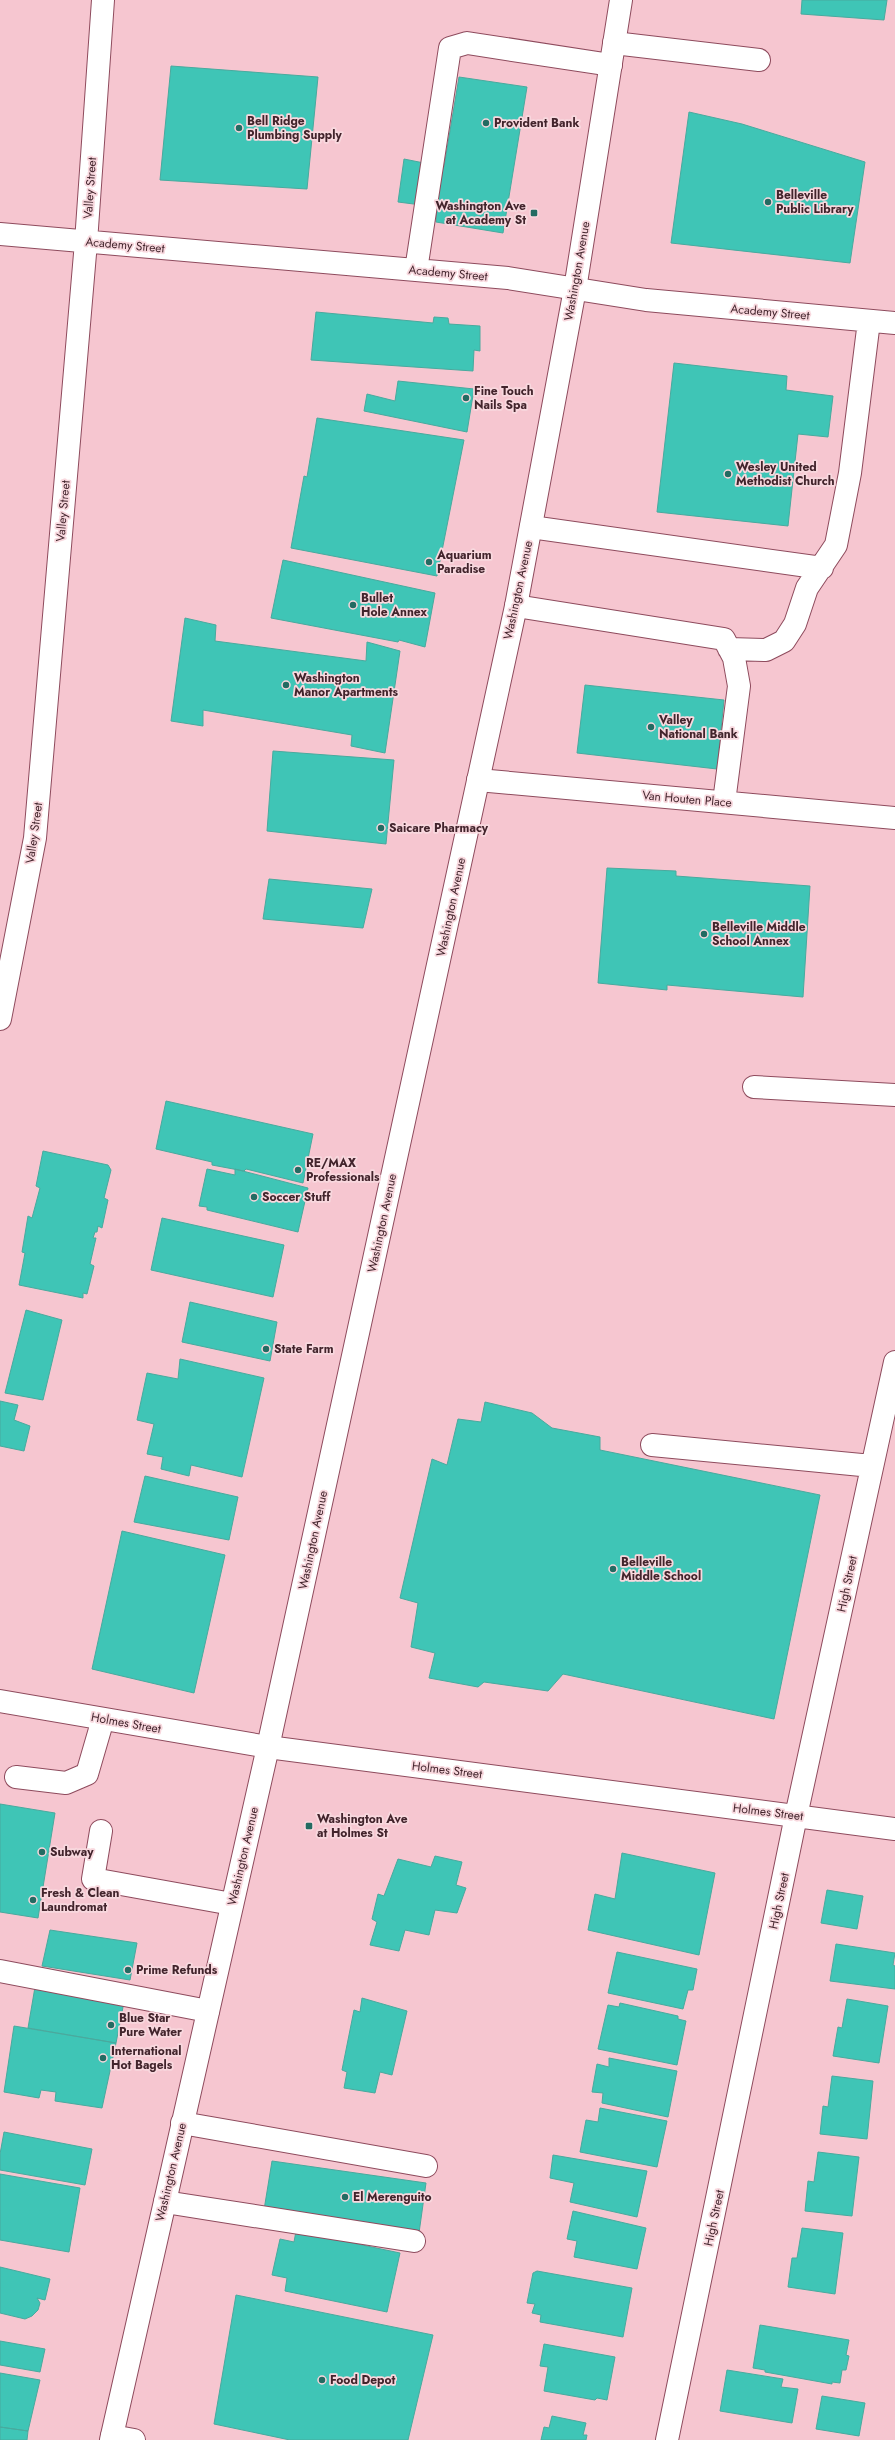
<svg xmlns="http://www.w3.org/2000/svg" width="895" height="2440" viewBox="0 0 895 2440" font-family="Jost,sans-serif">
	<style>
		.building { fill: #3fc5b6; stroke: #48aa9e }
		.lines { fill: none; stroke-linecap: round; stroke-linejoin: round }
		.minor-casing { stroke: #8e4b5d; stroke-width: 24 }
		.major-casing { stroke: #8e4b5d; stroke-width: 24 }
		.minor { stroke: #fff; stroke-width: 22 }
		.major { stroke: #fff; stroke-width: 22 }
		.poi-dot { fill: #236b62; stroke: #f8d8de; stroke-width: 1.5 }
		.labels { text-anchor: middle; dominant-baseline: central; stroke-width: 3.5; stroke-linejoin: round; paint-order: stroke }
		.poi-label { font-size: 12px; font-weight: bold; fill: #42242c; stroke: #f8d8de; text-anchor: start }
		.street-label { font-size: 12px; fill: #42242c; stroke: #f8d8de }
	</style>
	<rect width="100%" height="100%" fill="#f6c6d0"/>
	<path class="building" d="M802 0H887L884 20 801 14Z
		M171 66 318 77 307 189 160 180Z
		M459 77 527 87 503 233 436 222 437 207 398 202 404 159 444 167Z
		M689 112 742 124 865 162 850 263 671 243Z
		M316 312 433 323 434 317 448 318 449 324 480 326V351L474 350 473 371 311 360Z
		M674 363 787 376 786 390 833 396 828 437 798 434 788 526 657 512Z
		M398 381 474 389 467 432 364 411 367 394 395 401Z
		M317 418 464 440 437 576 291 548 304 476 307 477Z
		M283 560 435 593 425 647 399 640 398 642 271 618Z
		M185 618 216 625 215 641 366 661 367 642 400 651 385 753 351 746 352 735 203 710V726L171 721Z
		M585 685 724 700 717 769 577 753Z
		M273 751 394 760 386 844 267 831Z
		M607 868 676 871V876L810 886 803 997 667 985V990L598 983Z
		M269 879 372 889 363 928 263 919Z
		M166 1101 313 1134 303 1183 246 1169 244 1171 212 1165V1162L156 1149Z
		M43 1151 108 1165 111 1170 104 1198 108 1200 102 1228 98 1226 97 1232H95L93 1238H96L90 1264 94 1266 87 1294 83 1293V1298L19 1285 25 1253 22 1252 28 1216 32 1218 40 1188 36 1186Z
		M207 1169 235 1175V1169L308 1188 298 1232 207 1210V1207L199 1206Z
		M162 1218 284 1245 273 1297 151 1270Z
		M190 1302 277 1322 270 1361 182 1342Z
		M26 1310 62 1320 43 1400 5 1393Z
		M180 1359 264 1378 242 1477 191 1465 189 1476 161 1469 163 1457 147 1454 154 1424 137 1420 147 1373 178 1379Z
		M0 1401 18 1405 14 1420 30 1426 24 1451 0 1446Z
		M485 1402 532 1413 552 1428 600 1437V1450L820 1495 774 1719 563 1674 548 1691 484 1682 478 1687 429 1678 435 1653 411 1647 418 1603 400 1598 432 1459 447 1465 458 1419 481 1422Z
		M145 1476 238 1497 229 1540 134 1522Z
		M122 1531 225 1555 194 1693 92 1669Z
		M0 1804 55 1813 38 1918 0 1912Z
		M622 1853 715 1873 699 1955 588 1930 595 1894 615 1899Z
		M435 1856 462 1862 456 1885 466 1888 457 1913 435 1910 429 1935 405 1930 399 1951 370 1945 377 1922 372 1919 378 1894 384 1896 398 1859 431 1867Z
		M827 1890 863 1896 857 1929 821 1923Z
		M50 1930 137 1943 130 1980 42 1966Z
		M836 1944 895 1953 893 1965 895 1966V1989L830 1981Z
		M617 1952 697 1969 693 1990H688L683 2009 608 1993Z
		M35 1987 124 2002 116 2043 28 2028Z
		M362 1998 407 2011 392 2075 380 2072 375 2093 344 2088 347 2072 342 2070 354 2010 360 2012Z
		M847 1999 888 2006 879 2063 833 2056 838 2027 842 2028Z
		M620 2003 678 2016V2019L686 2021 677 2065 598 2049 608 2005 619 2007Z
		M14 2026 116 2043 102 2108 55 2101 56 2092 41 2090 39 2098 4 2092Z
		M609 2058 677 2071 668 2117 602 2103 603 2093 592 2092 597 2064 609 2067Z
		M832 2076 873 2081 867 2139 820 2134 823 2106 828 2107Z
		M600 2108 667 2121 657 2167 580 2152 586 2120 598 2122Z
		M4 2132 92 2149 85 2185 0 2170V2154Z
		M818 2152 859 2157 852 2216 805 2211 808 2181 814 2182Z
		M553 2155 647 2171 637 2217 570 2202 574 2183 550 2178Z
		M272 2161 426 2183 419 2233 264 2210Z
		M0 2174 80 2188 69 2252 0 2240Z
		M573 2211 646 2228 637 2269 574 2257 577 2241 567 2239Z
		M802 2228 843 2233 835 2294 788 2287 792 2258H797Z
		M296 2231 400 2253 387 2312 285 2291 287 2278 272 2275 280 2239 294 2242Z
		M0 2267 50 2279 45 2300 37 2298 40 2303 38 2310 32 2316 25 2319 0 2313Z
		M537 2271 632 2288 623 2337 540 2322 541 2315 532 2313 535 2304 527 2303 533 2273Z
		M236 2295 433 2335 408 2440H290L214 2424Z
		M760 2325 849 2340 846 2355 849 2356 846 2370H842L840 2383 832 2382V2384L765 2372V2370L753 2368Z
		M0 2341 45 2349 40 2372 0 2365Z
		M544 2344 615 2357 607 2400 597 2398 595 2400 544 2391 548 2367 540 2366Z
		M727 2370 783 2379 781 2387 798 2389 792 2423 720 2411Z
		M0 2373 40 2380 28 2431 0 2427Z
		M822 2396 865 2403 859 2436 816 2429Z
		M552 2416 586 2423 583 2435H587L586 2440H541L544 2427 549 2428Z
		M0 2427 28 2431 27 2440H0Z"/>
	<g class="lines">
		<g class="minor-casing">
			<path id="minor" d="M614 43 759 60
				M0 234 508 278 646 300 895 323
				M416 270 450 48 467 43 611 65
				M531 527 822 568
				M516 606 724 639 734 658 739 686 724 802
				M729 649 766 650 784 641 795 624 807 588 836 545 850 473 869 321
				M478 780 895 818
				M0 1019 35 838 86 242 103 0
				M754 1087 895 1095
				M652 1445 872 1466
				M0 1701 268 1747 895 1829
				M16 1777 66 1783 87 1774 103 1719
				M101 1831 93 1879 232 1904
				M0 1971 208 2011
				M182 2123 426 2166
				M165 2202 414 2241
				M112 2436 134 2440
				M667 2440 796 1816 895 1362"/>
		</g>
		<g class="major-casing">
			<path id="major" d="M111 2440 268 1747 516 606 575 289 621 0"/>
		</g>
		<use href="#minor" class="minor"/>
		<use href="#major" class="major"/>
	</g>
	<g class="poi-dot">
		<circle cx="486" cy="123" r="4"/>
		<circle cx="239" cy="128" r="4"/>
		<circle cx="768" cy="202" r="4"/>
		<rect x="530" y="209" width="8" height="8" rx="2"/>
		<circle cx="466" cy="398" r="4"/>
		<circle cx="728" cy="474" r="4"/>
		<circle cx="429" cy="562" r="4"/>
		<circle cx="353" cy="605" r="4"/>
		<circle cx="286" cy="685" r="4"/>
		<circle cx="651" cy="727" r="4"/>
		<circle cx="381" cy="828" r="4"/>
		<circle cx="704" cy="934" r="4"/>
		<circle cx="298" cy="1170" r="4"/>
		<circle cx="254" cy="1197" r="4"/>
		<circle cx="266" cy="1349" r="4"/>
		<circle cx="613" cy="1569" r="4"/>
		<rect x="305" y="1822" width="8" height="8" rx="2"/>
		<circle cx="42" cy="1852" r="4"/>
		<circle cx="33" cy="1900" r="4"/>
		<circle cx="128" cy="1970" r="4"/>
		<circle cx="111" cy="2025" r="4"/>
		<circle cx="103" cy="2058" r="4"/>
		<circle cx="345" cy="2197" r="4"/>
		<circle cx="322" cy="2380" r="4"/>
	</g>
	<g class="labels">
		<g class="poi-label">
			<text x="247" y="121">Bell Ridge<tspan x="247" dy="14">Plumbing Supply</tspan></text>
			<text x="494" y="123">Provident Bank</text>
			<text x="776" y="195">Belleville<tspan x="776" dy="14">Public Library</tspan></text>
			<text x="526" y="206" text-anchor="end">Washington Ave<tspan x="526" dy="14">at Academy St</tspan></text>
			<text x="474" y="391">Fine Touch<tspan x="474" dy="14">Nails Spa</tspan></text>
			<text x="736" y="467">Wesley United<tspan x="736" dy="14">Methodist Church</tspan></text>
			<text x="437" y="555">Aquarium<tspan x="437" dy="14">Paradise</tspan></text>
			<text x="361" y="598">Bullet<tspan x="361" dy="14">Hole Annex</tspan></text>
			<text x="294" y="678">Washington<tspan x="294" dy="14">Manor Apartments</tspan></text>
			<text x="659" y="720">Valley<tspan x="659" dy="14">National Bank</tspan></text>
			<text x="389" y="828">Saicare Pharmacy</text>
			<text x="712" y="927">Belleville Middle<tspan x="712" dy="14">School Annex</tspan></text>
			<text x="306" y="1163">RE/MAX<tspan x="306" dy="14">Professionals</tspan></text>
			<text x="262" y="1197">Soccer Stuff</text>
			<text x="274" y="1349">State Farm</text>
			<text x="621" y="1562">Belleville<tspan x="621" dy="14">Middle School</tspan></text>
			<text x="317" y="1819">Washington Ave<tspan x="317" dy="14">at Holmes St</tspan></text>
			<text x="50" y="1852">Subway</text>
			<text x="41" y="1893">Fresh &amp; Clean<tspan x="41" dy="14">Laundromat</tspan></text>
			<text x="136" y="1970">Prime Refunds</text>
			<text x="119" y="2018">Blue Star<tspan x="119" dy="14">Pure Water</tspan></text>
			<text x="111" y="2051">International<tspan x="111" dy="14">Hot Bagels</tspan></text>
			<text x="353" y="2197">El Merenguito</text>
			<text x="330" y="2380">Food Depot</text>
		</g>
		<g class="street-label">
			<text transform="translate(90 188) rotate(-86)">Valley Street</text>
			<text transform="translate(125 245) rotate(5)">Academy Street</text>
			<text transform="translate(577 271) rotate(-80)">Washington Avenue</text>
			<text transform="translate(448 273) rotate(5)">Academy Street</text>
			<text transform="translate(770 312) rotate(5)">Academy Street</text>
			<text transform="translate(63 511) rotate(-85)">Valley Street</text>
			<text transform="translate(518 590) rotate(-78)">Washington Avenue</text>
			<text transform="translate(687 799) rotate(5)">Van Houten Place</text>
			<text transform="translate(34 833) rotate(-82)">Valley Street</text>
			<text transform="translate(451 907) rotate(-78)">Washington Avenue</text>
			<text transform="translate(382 1223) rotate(-78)">Washington Avenue</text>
			<text transform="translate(313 1540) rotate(-78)">Washington Avenue</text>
			<text transform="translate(847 1584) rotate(-78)">High Street</text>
			<text transform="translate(126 1723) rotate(10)">Holmes Street</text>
			<text transform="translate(447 1770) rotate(7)">Holmes Street</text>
			<text transform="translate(768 1812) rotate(7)">Holmes Street</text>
			<text transform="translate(243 1856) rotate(-77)">Washington Avenue</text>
			<text transform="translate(779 1901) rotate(-78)">High Street</text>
			<text transform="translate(171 2172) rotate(-77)">Washington Avenue</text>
			<text transform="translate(714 2218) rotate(-78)">High Street</text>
		</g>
	</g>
</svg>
